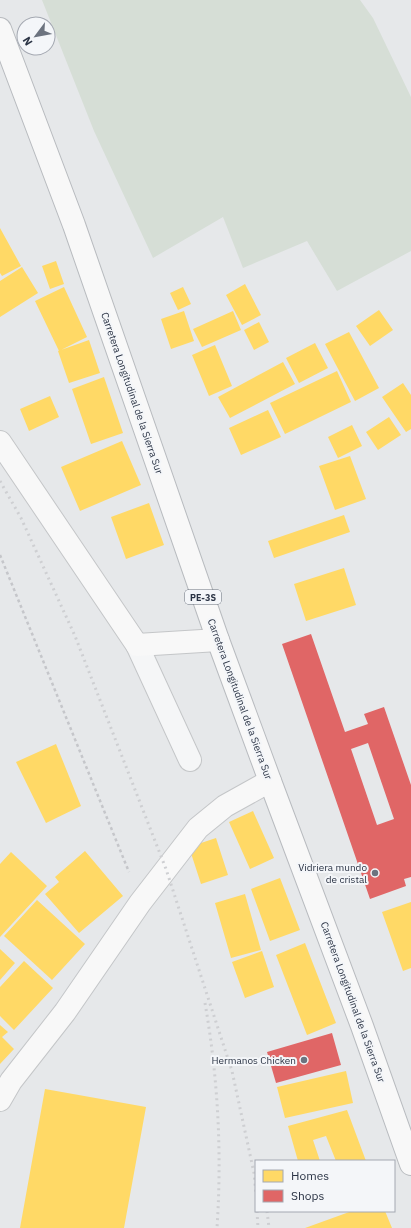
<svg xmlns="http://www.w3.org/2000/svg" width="411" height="1228" viewBox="0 0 411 1228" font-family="'IBM Plex Sans',sans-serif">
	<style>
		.green { fill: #d6ded6 }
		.homes { fill: #ffd966 }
		.shops { fill: #e06666; fill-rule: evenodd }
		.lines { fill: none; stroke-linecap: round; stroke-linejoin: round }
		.street-casing { stroke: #c4c6c8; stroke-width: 24 }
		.secondary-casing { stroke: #c4c6c8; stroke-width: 24 }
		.highway-casing { stroke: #b8bbbf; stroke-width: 24 }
		.path { stroke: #c5c6ca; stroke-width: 2.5; stroke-dasharray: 3 3; stroke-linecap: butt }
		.street { stroke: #f5f6f7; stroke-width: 22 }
		.secondary { stroke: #f8f8f8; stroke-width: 22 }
		.highway { stroke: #f8f8f8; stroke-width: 22 }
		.rail { stroke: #cecfd2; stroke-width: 3; stroke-dasharray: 2 4; stroke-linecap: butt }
		.poi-dot { fill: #6c737f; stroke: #f4f6f9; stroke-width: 1.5 }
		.labels { text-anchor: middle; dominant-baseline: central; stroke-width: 4; stroke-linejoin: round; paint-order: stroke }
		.shield { fill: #f4f6f9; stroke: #676e7b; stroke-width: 1 }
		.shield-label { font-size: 9px; font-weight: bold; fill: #2b3445 }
		.street-label { font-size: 10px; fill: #2b3445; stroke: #f4f6f9 }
		.poi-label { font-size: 10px; fill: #2b3445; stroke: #f4f6f9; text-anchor: end }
	</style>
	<rect width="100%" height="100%" fill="#e6e8ea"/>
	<path class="green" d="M42 0H360L373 18 411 97V251L337 291 307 241 243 268 223 217 153 258 94 131Z"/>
	<path class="homes" d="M0 228 21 266 2 276 0 273Z
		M56 261 64 284 50 289 42 266Z
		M22 267 38 293 0 317V281Z
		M245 284 261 315 242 325 226 295Z
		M64 287 87 337 59 351 35 301Z
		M183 287 191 304 178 310 170 293Z
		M379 310 393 330 370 346 356 326Z
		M184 311 194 341 171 349 161 319Z
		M233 311 241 330 202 347 193 329Z
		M259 322 269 342 254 350 244 330Z
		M349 332 379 388 355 401 325 344Z
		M89 340 100 373 69 383 58 351Z
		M315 343 328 368 299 383 286 358Z
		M215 345 232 386 209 396 192 355Z
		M283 362 295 384 230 418 218 397Z
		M337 371 351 402 285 434 270 403Z
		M104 377 123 433 91 444 72 389Z
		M403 383 411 395V429L406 432 382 397Z
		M50 396 59 417 29 431 20 409Z
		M268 410 281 437 241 455 229 428Z
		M389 417 401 435 378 450 366 432Z
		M352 425 362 446 338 458 328 437Z
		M122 441 141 485 80 511 61 467Z
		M350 456 366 499 335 510 319 466Z
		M149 503 164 545 126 559 111 517Z
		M344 515 350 532 274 558 268 541Z
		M344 568 356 605 306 621 294 584Z
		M56 744 81 806 46 823 16 762Z
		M253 811 274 858 250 869 229 822Z
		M216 838 228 875 201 884 189 847Z
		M85 851 123 896 79 933 45 894 59 882 55 877Z
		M11 852 47 886 0 937V864Z
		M280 878 300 930 270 941 251 889Z
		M245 894 261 950 231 958 215 903Z
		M37 900 85 944 52 980 4 936Z
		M411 902V968L403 971 382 912Z
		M305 943 336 1023 307 1035 276 955Z
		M0 949 15 963 0 980Z
		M262 951 274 987 245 998 232 962Z
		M24 961 53 988 14 1030 0 1016V987Z
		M0 1025 8 1032 2 1037 14 1049 0 1064Z
		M346 1071 353 1103 285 1118 277 1087Z
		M45 1089 146 1107 124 1228H20Z
		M347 1110 366 1161H336L326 1136 313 1140 320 1161H298L288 1126Z
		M352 1211H385L392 1228H305Z"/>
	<path class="shops" d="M311 634 345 732 368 724 364 714 384 707 411 785V877L404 879 406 886 370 899 282 644ZM368 743 394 819 377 825 351 749Z
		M332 1033 341 1065 276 1083 267 1052Z"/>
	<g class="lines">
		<g class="street-casing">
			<path id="street" d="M137 645 190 760"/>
		</g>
		<g class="secondary-casing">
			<path id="secondary" d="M0 442 137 645 218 640
				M0 1100 11 1081 65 1012 140 903 198 828 225 806 270 781"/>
		</g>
		<g class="highway-casing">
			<path id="highway" d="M0 29 74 225 218 640 270 781 362 1026 411 1164"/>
		</g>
		<path class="path" d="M0 555 129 872"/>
		<use href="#street" class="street"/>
		<use href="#secondary" class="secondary"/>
		<use href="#highway" class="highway"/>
		<path class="rail" d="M0 481 21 518 75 636 166 869 232 1071 254 1173 256 1195
			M205 1003C218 1078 222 1152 217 1228
			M257 1211 258 1228
			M267 1211 269 1228"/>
	</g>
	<g class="poi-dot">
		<circle cx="375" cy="873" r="4"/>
		<circle cx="304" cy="1060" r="4"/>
	</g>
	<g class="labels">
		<rect class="shield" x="185" y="590" width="36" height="14" rx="3"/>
		<g class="shield-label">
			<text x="203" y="597">PE-3S</text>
		</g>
		<g class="street-label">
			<text transform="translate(132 393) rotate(71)">Carretera Longitudinal de la Sierra Sur</text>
			<text transform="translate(240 699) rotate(70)">Carretera Longitudinal de la Sierra Sur</text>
			<text transform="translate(353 1002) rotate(70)">Carretera Longitudinal de la Sierra Sur</text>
		</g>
		<g class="poi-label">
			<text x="367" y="867">Vidriera mundo<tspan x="367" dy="12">de cristal</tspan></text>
			<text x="296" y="1060">Hermanos Chicken</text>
		</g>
	</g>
	<rect x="255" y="1160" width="140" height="52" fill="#f4f6f9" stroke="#a4a8b1"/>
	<rect x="263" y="1170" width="20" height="12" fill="#ffd966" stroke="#a4a8b1"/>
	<text x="291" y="1180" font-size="12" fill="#2b3445">Homes</text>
	<rect x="263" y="1190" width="20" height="12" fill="#e06666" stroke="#a4a8b1"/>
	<text x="291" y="1200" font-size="12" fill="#2b3445">Shops</text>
	<g transform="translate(36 36) rotate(238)"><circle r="19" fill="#f4f6f9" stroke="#a4a8b1"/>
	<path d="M0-3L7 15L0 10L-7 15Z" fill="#6c737f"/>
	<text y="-6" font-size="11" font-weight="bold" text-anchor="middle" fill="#2b3445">N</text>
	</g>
</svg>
